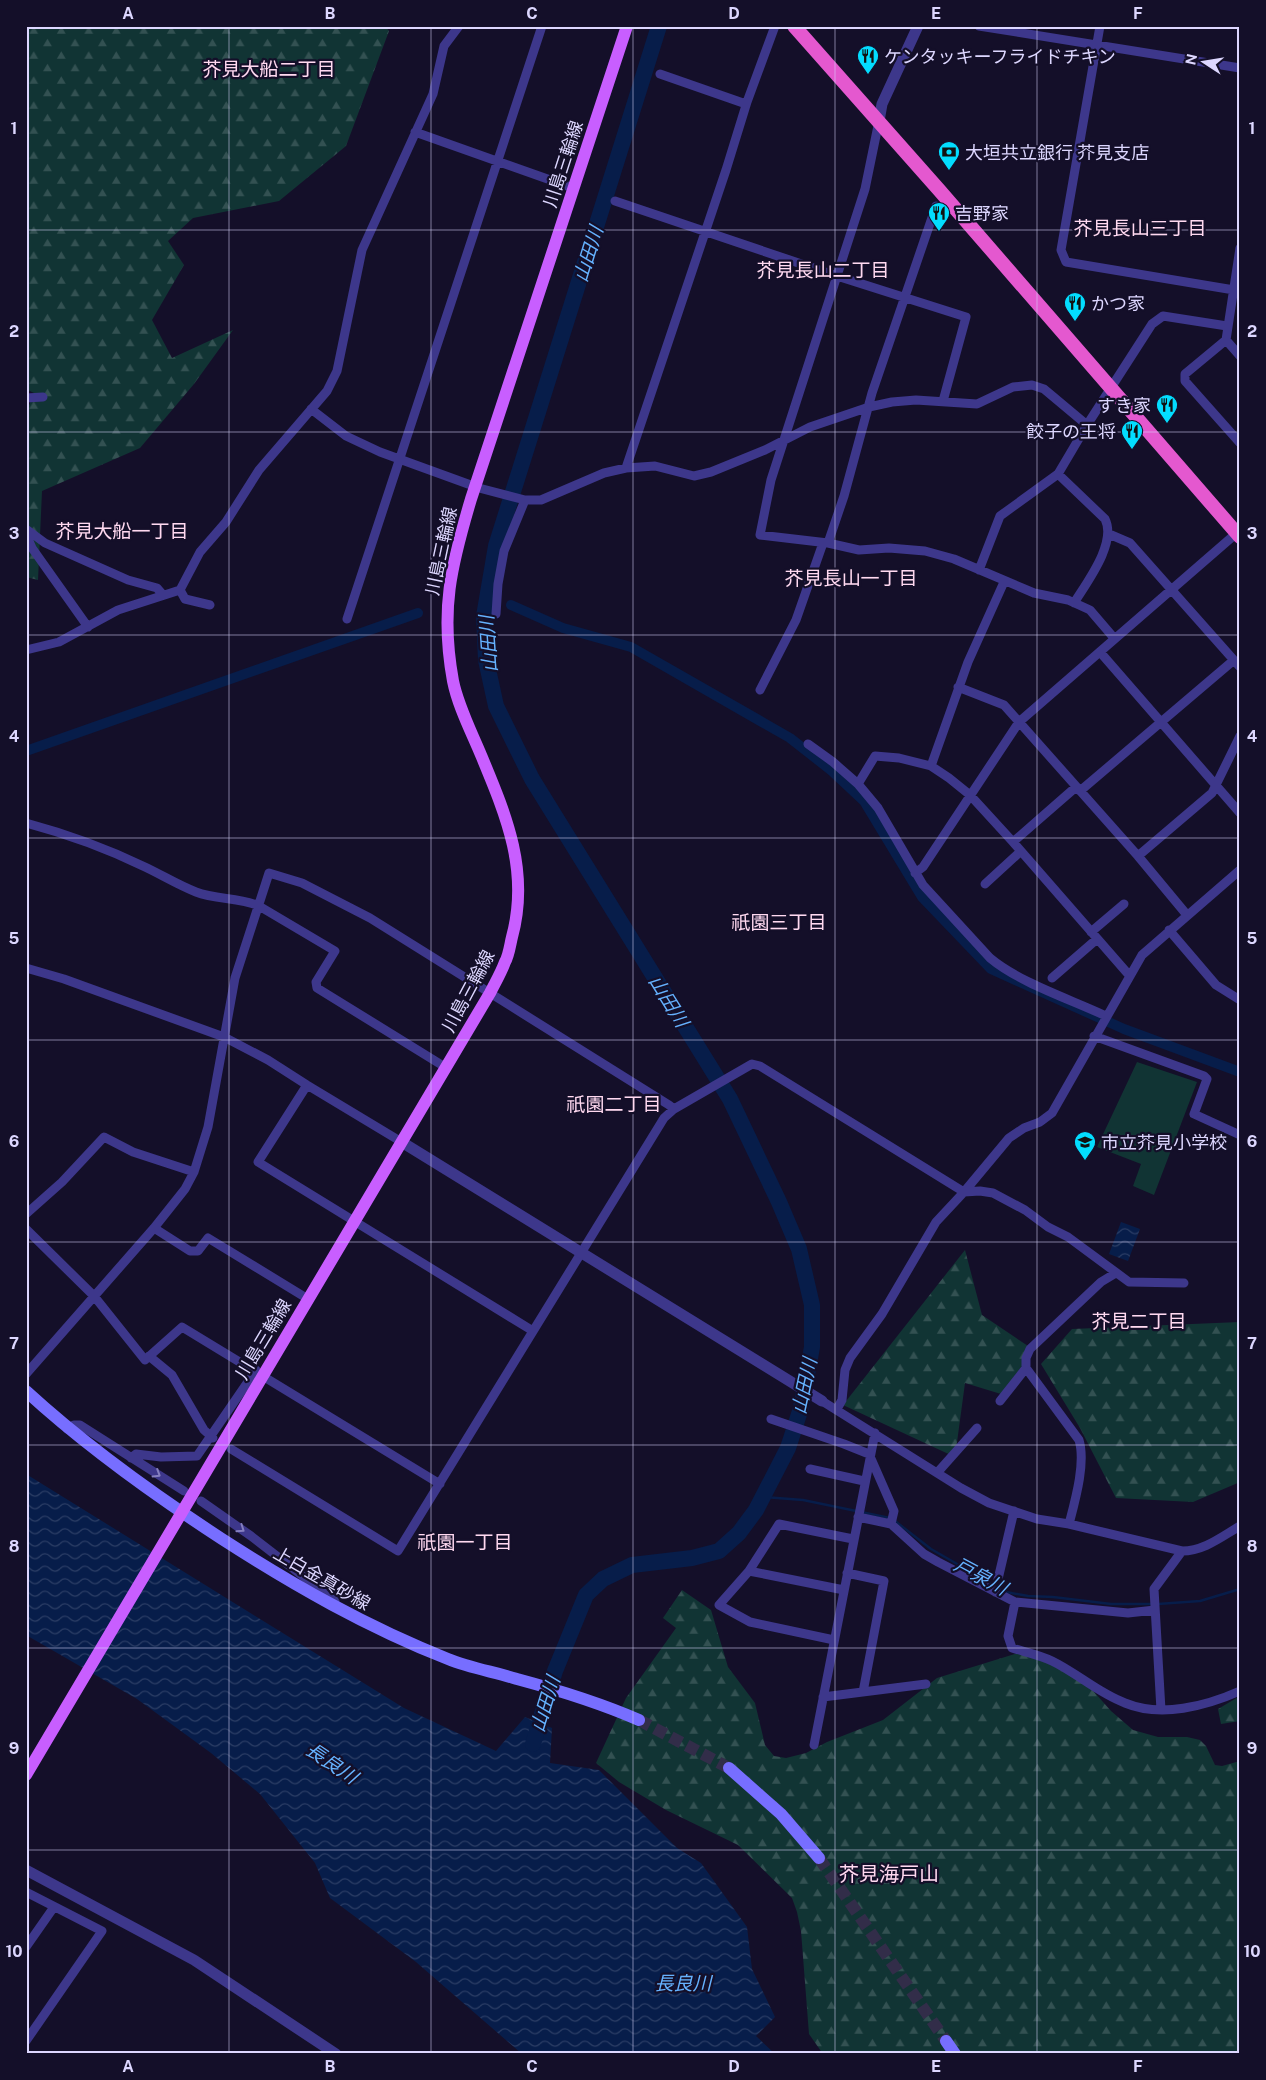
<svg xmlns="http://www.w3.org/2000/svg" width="1266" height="2080" viewBox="0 0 1266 2080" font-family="'Public Sans','Noto Sans JP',sans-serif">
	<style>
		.forest { fill: url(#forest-firs) }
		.pitch { fill: #113434 }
		.water { fill: url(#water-waves) }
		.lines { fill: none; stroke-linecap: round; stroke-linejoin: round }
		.stream { stroke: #071d4a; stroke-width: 2.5 }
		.canal { stroke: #071d4a; stroke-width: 10 }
		.river { stroke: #071d4a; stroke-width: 16 }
		.secondary-tunnel { stroke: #322d49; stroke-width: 12; stroke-dasharray: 12 6; stroke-linecap: butt }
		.minor { stroke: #3d378b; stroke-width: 9 }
		.tertiary { stroke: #3d378b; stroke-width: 11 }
		.secondary { stroke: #776eff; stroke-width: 12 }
		.primary { stroke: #c85eff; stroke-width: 12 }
		.trunk { stroke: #e458cf; stroke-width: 14 }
		.oneway { stroke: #857fbf }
		.grid { fill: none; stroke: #ddd7ff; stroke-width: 1; stroke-opacity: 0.55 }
		.labels { text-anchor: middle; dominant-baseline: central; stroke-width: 4.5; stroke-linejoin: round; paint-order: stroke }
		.poi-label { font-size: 18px; fill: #ddd7ff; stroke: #140f29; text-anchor: start }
		.street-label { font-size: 18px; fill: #ddd7ff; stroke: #140f29 }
		.neighbourhood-label { font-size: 19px; fill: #ffd9f0; stroke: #140f29 }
		.water-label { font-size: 19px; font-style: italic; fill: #65b2ff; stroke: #140f29 }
		.quarter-label { font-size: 20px; fill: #ffd9f0; stroke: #140f29 }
		.neatline { fill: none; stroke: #ddd7ff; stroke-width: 2 }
		.grid-label { font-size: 16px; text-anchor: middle; font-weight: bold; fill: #ddd7ff }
	</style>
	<defs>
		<pattern id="forest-firs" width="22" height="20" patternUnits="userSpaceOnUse" patternTransform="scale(1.25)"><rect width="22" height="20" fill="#113434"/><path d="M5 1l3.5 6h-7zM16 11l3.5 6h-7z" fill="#335152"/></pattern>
		<pattern id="water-waves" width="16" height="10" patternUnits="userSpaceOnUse" patternTransform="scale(1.25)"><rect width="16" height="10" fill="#071d4a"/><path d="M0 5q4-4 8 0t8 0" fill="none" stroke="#2b3d65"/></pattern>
	</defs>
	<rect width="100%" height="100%" fill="#140f29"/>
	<path class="forest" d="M26 26H385L389 31 346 146 279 201 193 218 168 241 184 265 152 320 172 358 233 330 194 384 140 448 42 491 38 580 26 577V413L34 393 26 389Z
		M965 1250 982 1315 1034 1350 1001 1394 965 1383 955 1457 843 1405Z
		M1240 1322V1482L1193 1502 1116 1498 1080 1428 1041 1364 1072 1329Z
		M682 1590 711 1610 728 1667 755 1703 765 1745 774 1756 786 1758 806 1753 827 1742 883 1720 937 1678 1018 1653 1051 1659 1087 1684 1111 1711 1133 1730 1158 1737H1187L1200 1740 1206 1746 1215 1765 1222 1766 1240 1761V2054H823L809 2034 801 1931 797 1912 792 1898 738 1845 666 1810 619 1782 596 1763 626 1698 676 1628 663 1618Z
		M1240 1696V1721L1221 1724 1218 1709Z"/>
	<path class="pitch" d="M1137 1062 1197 1082 1154 1195 1133 1186 1141 1164 1097 1147Z"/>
	<path class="water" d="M1121 1222 1140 1229 1128 1261 1109 1254Z
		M26 1474 404 1708 496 1751 525 1717 552 1728 550 1763 599 1770 677 1848 701 1863 747 1927 752 1969 775 2017 756 2036 775 2054H522L416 1962 330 1898 315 1863 260 1794 211 1753 137 1699 26 1635Z"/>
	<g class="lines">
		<path class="stream" d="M764 1497 803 1500 890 1518
			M895 1521 931 1549 1006 1592 1028 1596 1053 1597 1111 1604H1153
			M1158 1604 1200 1601 1240 1589"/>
		<path class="canal" d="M511 605 563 628 631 647 790 738 832 771 864 801 922 897 991 969 1124 1029 1240 1072
			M26 751 418 613"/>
		<path class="river" d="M533 1744 555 1671 586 1595 603 1579 632 1565 692 1558 719 1551 739 1533 756 1510 788 1448 801 1408 812 1347V1305L799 1249 779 1202 730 1099 532 779 496 706 486 660 484 616 496 546 659 26"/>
		<path class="secondary-tunnel" d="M639 1720 729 1768
			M819 1858 946 2041"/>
		<path class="minor" d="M979 26 1240 68
			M1100 26 1061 250 1066 262 1240 291
			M660 74 746 104
			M879 121 865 189 771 480 760 535 828 543 859 550 889 548 925 551 954 559 1034 593 1068 600 1090 610 1114 638
			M415 132 573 188
			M615 201 837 276 966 317 943 401
			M1240 248 1226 340 1240 356
			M1226 340 1185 374V381L1240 443
			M26 398 43 397
			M311 409 346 436 380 452 479 488 525 500 504 551 498 584 496 614
			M626 468 726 170 747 102 775 26
			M1058 474 1105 519C1117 543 1087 582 1074 603
			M525 500H541L604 473 626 468 655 466 694 476 711 472 765 450 810 427 869 407 892 402 916 400 977 404 1013 387 1032 385 1044 389 1087 425
			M26 529 45 543 128 580 157 588 163 595
			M26 534 32 548 88 627
			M1109 534 1130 543 1240 667
			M828 543 844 496 872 393 936 206
			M979 570 1000 516 1058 474 1087 425 1152 324 1163 316 1227 326
			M180 590 185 599 210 605
			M347 619 542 26
			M26 650 59 642 118 610 180 590 200 552 226 522 259 470 327 391 337 371 362 250 433 94 444 46 459 26
			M1100 652 1240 813
			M958 687 1004 705 1138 856 1187 915
			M760 690 796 620 823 543
			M808 744 833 762 858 784 878 808 923 885 990 958C1020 983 1070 999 1106 1016
			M931 766 968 662 1004 582
			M858 784 875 756 899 758 931 766 949 778 970 795 1013 842 1129 975
			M1080 791 1234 660
			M26 823C67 834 106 848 145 867 162 875 178 885 196 892 216 900 240 897 259 906L335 951 316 982 317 988 445 1067
			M1013 842 1076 787
			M1138 856 1212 793 1240 736
			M915 873 923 867 1019 722 1239 531
			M985 884 1021 851
			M1169 930 1216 985 1240 1000
			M1091 932 1124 904
			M26 968 64 979 224 1037 268 1060 307 1085 400 1141
			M1052 978 1097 939
			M1094 1036 1204 1076 1207 1079 1194 1114 1240 1135
			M307 1085 258 1162 533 1331
			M26 1214 62 1182 104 1137 133 1152 194 1172
			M154 1228 190 1251H198L208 1238 308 1299
			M26 1229 94 1296 145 1360 182 1327 440 1484
			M149 1356 172 1375 204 1430 213 1438
			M1026 1368 1079 1440C1086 1463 1075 1501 1069 1524
			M26 1374 154 1228 185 1189 194 1172 208 1127 235 978 269 873 302 883 370 918 669 1105 674 1109
			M822 1401 961 1488 989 1503 1037 1519 1069 1524 1182 1551C1204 1551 1221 1537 1240 1526
			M1000 1401 1026 1368V1358L1030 1349 1101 1282 1116 1273
			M837 1409 842 1400 845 1370 850 1358 882 1314 936 1222 964 1192 1009 1138 1024 1128 1040 1122 1052 1113 1142 955 1240 870
			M771 1419 844 1444 869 1454 894 1511 891 1524
			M67 1429 74 1425H80L184 1491
			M231 1449 398 1551 664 1118 674 1109 752 1064 760 1066 964 1192 980 1191 993 1193 1025 1210 1048 1227 1068 1237 1129 1282 1184 1283
			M131 1458 136 1454 161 1457 197 1456 256 1370
			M810 1469 864 1481
			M937 1473 977 1428
			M201 1501 251 1536 335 1601
			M858 1517 891 1524 924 1554 938 1562 1015 1602 1128 1613 1155 1610
			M749 1571 844 1590
			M847 1573 884 1581 863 1692
			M995 1592 1014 1511
			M1015 1602 1008 1636 1012 1648C1025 1652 1040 1655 1052 1661 1077 1673 1098 1693 1125 1703 1161 1718 1206 1706 1240 1691
			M834 1640 750 1622 719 1605 749 1571 779 1524 853 1539
			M823 1697 926 1684
			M1161 1710 1154 1589 1182 1551
			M814 1745 875 1433
			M26 1892 102 1931 26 2041
			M26 1947 54 1907"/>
		<path class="tertiary" d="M879 121 882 104 918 26
			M400 1141 822 1401
			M26 1870 194 1960 336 2054"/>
		<path class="secondary" d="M26 1391C87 1447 153 1494 222 1539 295 1586 367 1627 448 1659 470 1668 495 1672 517 1679 558 1690 600 1703 639 1720
			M729 1768 781 1814 819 1858
			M946 2041 955 2054"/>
		<path class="primary" d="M26 1775 490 993C495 983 501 973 505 962 509 955 510 945 512 937 530 871 506 815 481 755 471 731 458 706 453 681 440 610 451 566 471 499L627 26"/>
		<path class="trunk" d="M794 26 940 191 1240 537"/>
	</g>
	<defs><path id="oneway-chevron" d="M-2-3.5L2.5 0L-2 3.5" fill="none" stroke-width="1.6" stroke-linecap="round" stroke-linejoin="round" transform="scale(1.25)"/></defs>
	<g class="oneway">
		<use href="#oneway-chevron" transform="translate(157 1474) rotate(32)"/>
		<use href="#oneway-chevron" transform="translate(241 1529) rotate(35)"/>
	</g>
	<path class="grid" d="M229 26V2054M431 26V2054M633 26V2054M835 26V2054M1037 26V2054M26 230H1240M26 432H1240M26 635H1240M26 838H1240M26 1040H1240M26 1242H1240M26 1445H1240M26 1648H1240M26 1850H1240"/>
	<defs>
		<g id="restaurant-pin" transform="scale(1.125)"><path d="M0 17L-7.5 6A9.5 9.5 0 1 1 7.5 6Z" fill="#03ddff" stroke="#140f29"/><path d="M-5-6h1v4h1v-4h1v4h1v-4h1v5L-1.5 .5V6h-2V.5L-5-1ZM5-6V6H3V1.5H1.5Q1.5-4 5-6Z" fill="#111"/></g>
		<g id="bank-pin" transform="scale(1.125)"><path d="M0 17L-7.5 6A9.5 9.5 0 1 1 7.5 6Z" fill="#03ddff" stroke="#140f29"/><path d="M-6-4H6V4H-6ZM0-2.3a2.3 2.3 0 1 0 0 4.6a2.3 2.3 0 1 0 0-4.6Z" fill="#111"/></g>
		<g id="school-pin" transform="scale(1.125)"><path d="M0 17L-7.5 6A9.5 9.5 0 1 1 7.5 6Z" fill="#03ddff" stroke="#140f29"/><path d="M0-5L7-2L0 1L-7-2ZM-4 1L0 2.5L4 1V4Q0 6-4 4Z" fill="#111"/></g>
	</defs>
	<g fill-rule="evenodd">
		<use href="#restaurant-pin" x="868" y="56"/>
		<use href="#bank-pin" x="949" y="152"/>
		<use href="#restaurant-pin" x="939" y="213"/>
		<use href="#restaurant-pin" x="1075" y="303"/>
		<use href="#restaurant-pin" x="1167" y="405"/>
		<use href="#restaurant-pin" x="1132" y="431"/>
		<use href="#school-pin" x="1085" y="1142"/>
	</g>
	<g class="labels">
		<g class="poi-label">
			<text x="884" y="56">ケンタッキーフライドチキン</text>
			<text x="965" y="152">大垣共立銀行 芥見支店</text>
			<text x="955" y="213">吉野家</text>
			<text x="1091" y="303">かつ家</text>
			<text x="1151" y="405" text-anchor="end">すき家</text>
			<text x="1116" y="431" text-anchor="end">餃子の王将</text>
			<text x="1101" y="1142">市立芥見小学校</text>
		</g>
		<g class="street-label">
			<text transform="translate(563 164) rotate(-72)">川島三輪線</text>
			<text transform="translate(441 551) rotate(-78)">川島三輪線</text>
			<text transform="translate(468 991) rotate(-62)">川島三輪線</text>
			<text transform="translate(263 1339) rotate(-59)">川島三輪線</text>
			<text transform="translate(322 1578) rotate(30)">上白金真砂線</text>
		</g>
		<g class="neighbourhood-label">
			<text x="269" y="69">芥見大船二丁目</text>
			<text x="1140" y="228">芥見長山三丁目</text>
			<text x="823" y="270">芥見長山二丁目</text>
			<text x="122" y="531">芥見大船一丁目</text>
			<text x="851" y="578">芥見長山一丁目</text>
			<text x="779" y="922">祇園三丁目</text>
			<text x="614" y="1104">祇園二丁目</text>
			<text x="1139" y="1321">芥見二丁目</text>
			<text x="465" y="1542">祇園一丁目</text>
		</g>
		<g class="water-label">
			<text transform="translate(588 254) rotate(-73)">山田川</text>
			<text transform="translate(488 644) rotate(-94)">山田川</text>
			<text transform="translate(669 1001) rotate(58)">山田川</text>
			<text transform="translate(804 1386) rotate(-78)">山田川</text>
			<text transform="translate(981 1576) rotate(28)">戸泉川</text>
			<text transform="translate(545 1704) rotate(-73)">山田川</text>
			<text transform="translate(332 1763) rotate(34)">長良川</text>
			<text x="683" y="1983">長良川</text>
		</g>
		<g class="quarter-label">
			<text x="889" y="1874">芥見海戸山</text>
		</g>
	</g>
	<rect width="1266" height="2080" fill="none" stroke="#140f29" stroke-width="55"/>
	<g transform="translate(1204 62) rotate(282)" stroke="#140f29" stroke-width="4" paint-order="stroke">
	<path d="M0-4L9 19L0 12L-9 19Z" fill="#ddd7ff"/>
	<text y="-8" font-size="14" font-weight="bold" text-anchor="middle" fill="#ddd7ff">N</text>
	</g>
	<rect x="28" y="28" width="1210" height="2024" class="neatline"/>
	<g class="grid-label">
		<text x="128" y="19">A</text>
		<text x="330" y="19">B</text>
		<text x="532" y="19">C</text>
		<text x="734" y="19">D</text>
		<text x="936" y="19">E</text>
		<text x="1138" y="19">F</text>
		<text x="14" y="134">1</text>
		<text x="1252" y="134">1</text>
		<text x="14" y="337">2</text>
		<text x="1252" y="337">2</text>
		<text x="14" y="539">3</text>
		<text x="1252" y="539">3</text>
		<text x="14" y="742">4</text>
		<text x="1252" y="742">4</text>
		<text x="14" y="944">5</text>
		<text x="1252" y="944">5</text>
		<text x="14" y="1147">6</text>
		<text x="1252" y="1147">6</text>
		<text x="14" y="1349">7</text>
		<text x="1252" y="1349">7</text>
		<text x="14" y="1552">8</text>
		<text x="1252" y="1552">8</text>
		<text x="14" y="1754">9</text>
		<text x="1252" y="1754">9</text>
		<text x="14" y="1957">10</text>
		<text x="1252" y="1957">10</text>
		<text x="128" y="2072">A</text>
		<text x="330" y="2072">B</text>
		<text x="532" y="2072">C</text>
		<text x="734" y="2072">D</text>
		<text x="936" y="2072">E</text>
		<text x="1138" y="2072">F</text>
	</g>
</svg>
